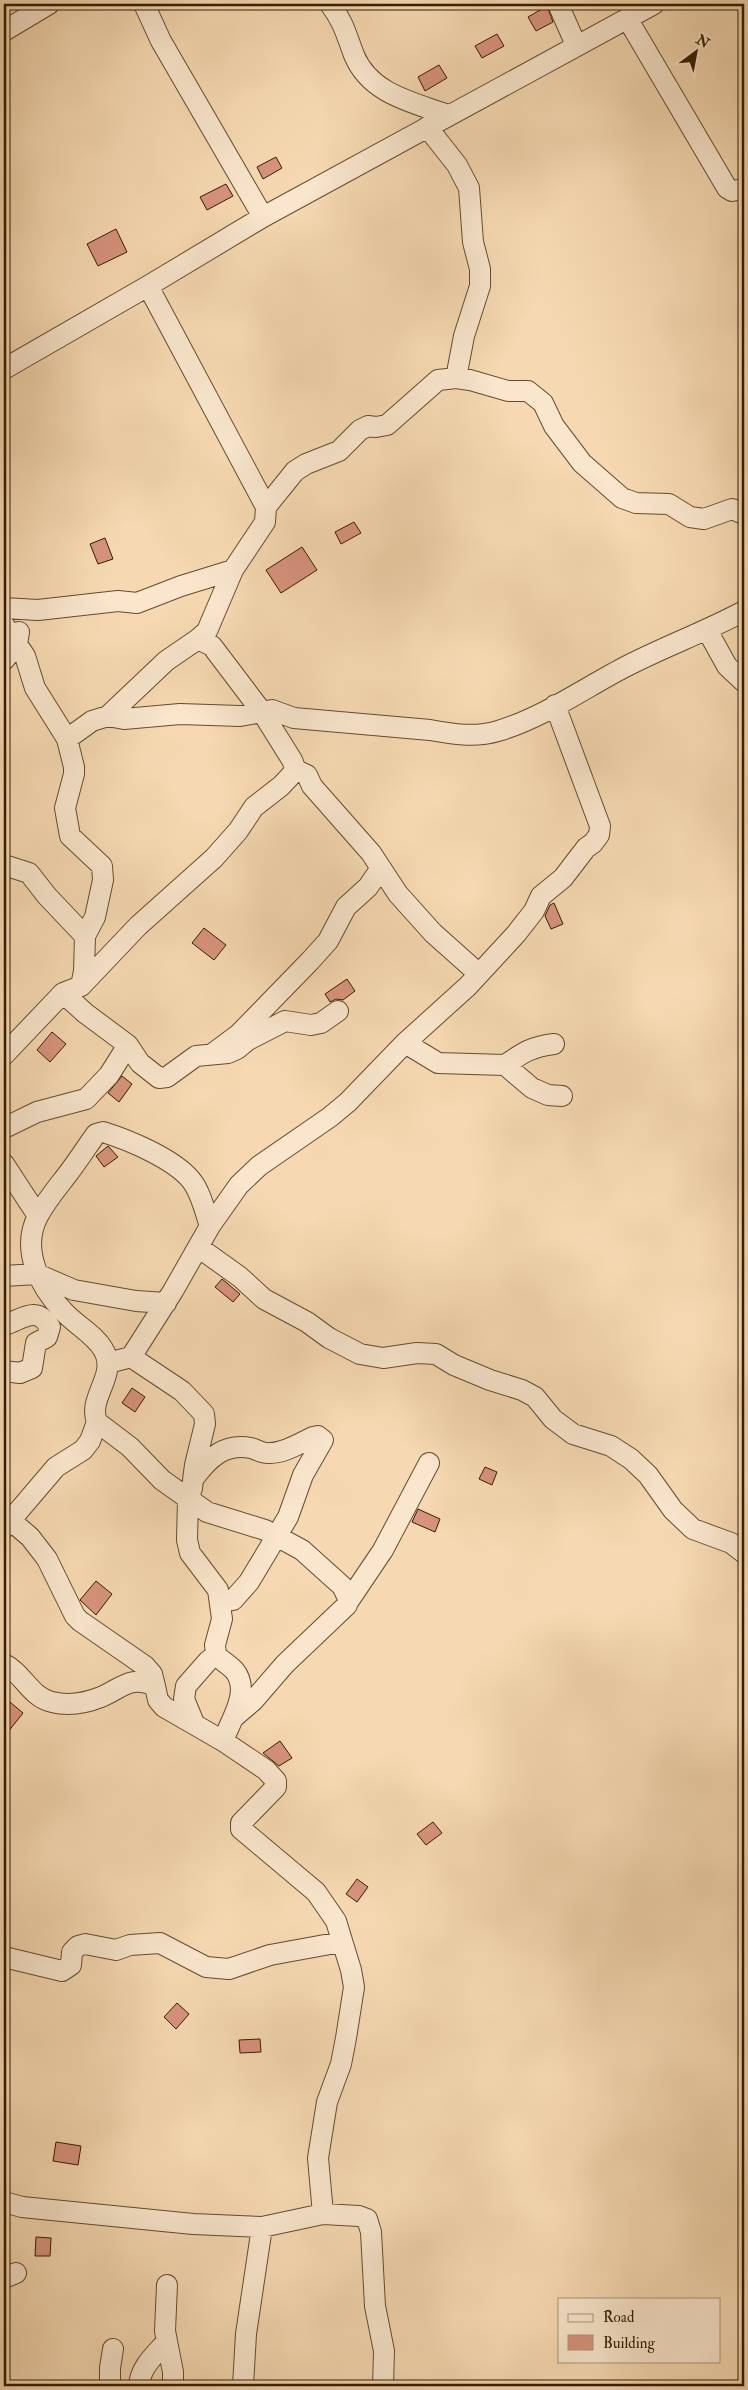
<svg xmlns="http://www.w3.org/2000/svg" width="748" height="2390" viewBox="0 0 748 2390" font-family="'IM FELL Double Pica',serif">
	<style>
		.building { fill: #d8937e; stroke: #331d00 }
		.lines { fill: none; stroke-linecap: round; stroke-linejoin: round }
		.minor-casing { stroke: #644c2c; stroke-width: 22 }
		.minor { stroke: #f9e6cd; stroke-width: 20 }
	</style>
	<rect width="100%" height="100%" fill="#f6d9b2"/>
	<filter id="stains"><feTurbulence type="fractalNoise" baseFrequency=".004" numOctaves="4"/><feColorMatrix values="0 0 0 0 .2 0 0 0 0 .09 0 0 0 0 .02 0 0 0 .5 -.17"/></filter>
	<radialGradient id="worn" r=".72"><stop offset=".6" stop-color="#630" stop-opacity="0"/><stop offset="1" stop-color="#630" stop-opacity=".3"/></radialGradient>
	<path class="building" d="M547 6 553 22 536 31 528 17Z
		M497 34 504 46 482 58 475 46Z
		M439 65 447 78 425 91 418 77Z
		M276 157 282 168 263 179 257 167Z
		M226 184 233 196 207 210 200 197Z
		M116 229 127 252 98 266 87 244Z
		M354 522 361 533 341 544 335 532Z
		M105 538 113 559 98 564 90 544Z
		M302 547 317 570 281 593 266 570Z
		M554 903 563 924 551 929 545 916 550 905Z
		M204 928 226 945 214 960 192 943Z
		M347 979 355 991 343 1000 336 999 330 1002 325 994Z
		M52 1032 66 1044 50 1062 37 1050Z
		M122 1076 132 1084 119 1102 108 1093Z
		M108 1146 118 1157 104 1167 96 1156Z
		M222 1279 240 1294 233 1302 215 1287Z
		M132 1388 145 1397 135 1412 122 1403Z
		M485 1467 497 1472 492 1485 479 1479Z
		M418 1509 440 1519 435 1532 412 1522Z
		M96 1581 112 1594 96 1615 80 1600Z
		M4 1697 23 1713 4 1737Z
		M280 1741 292 1758 279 1766 263 1753Z
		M433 1822 442 1833 426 1845 417 1834Z
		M357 1879 368 1887 357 1902 346 1894Z
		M177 2003 189 2014 176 2029 164 2017Z
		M260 2039 261 2052 240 2053 239 2040Z
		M56 2142 81 2146 78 2165 53 2161Z
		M36 2237 51 2238 50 2256H35Z"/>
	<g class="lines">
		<g class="minor-casing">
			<path id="minor" d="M144 4 161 41 263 217
				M330 4C344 23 346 34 354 55 370 94 412 102 448 115
				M558 4 576 45
				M627 18 727 188 732 191 744 189
				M4 31 49 4
				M427 127 457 165 469 188 473 242 480 269V286L464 336 456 378
				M148 286 266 507 265 522 233 570 207 631 198 639
				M4 369 148 286 263 217 654 4
				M266 507 295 471 306 464 339 451 360 430 368 426 376 427 387 425 438 380 456 378 470 380 508 391H528L543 403 554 426 582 463 622 498 636 503 669 504 690 517 704 519 732 509 744 514
				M4 608 38 610 118 601 137 603 181 586 233 570
				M4 625 25 656 35 688 67 739 74 767V774L65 808 70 836 102 866 103 880 95 917 85 936 84 971 81 986 63 993 85 1013 128 1045 109 1075 86 1099 37 1112 4 1128
				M707 630 727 666 744 682
				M4 660 17 645 19 632
				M108 716 166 661 198 639 212 646 262 712 292 760 296 770
				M67 739 92 721 108 716 124 719 180 714 240 716 272 710 294 718 430 730C452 734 475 738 498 731 542 718 583 689 623 668 663 647 705 632 744 611
				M296 770 307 775 312 786 371 853 398 894 433 933 479 974
				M4 865 29 873 47 896 85 936
				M81 986 138 926 214 858 238 831 254 807 281 786 296 770
				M405 1043 438 1063 505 1065 532 1088 548 1095 562 1096
				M128 1045 140 1063 159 1078 167 1077 196 1056 228 1053 237 1049 248 1040 285 1021 311 1025 321 1023 338 1011
				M212 1054 239 1034 310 961 328 941 346 907 368 887 381 868
				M4 1055 63 993
				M505 1065C524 1052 531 1047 554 1044
				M4 1164 38 1216
				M198 1247 240 1277 264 1299 307 1322 329 1338 360 1354 383 1358 417 1353 436 1354 454 1365 490 1380 522 1390 535 1397 553 1419 573 1434 611 1446 631 1459 648 1475 673 1510 693 1529 731 1543 744 1553
				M4 1276 37 1274 74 1290 136 1301 166 1303
				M4 1325C22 1320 36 1304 50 1327L47 1337 36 1343 32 1368 20 1373 4 1371
				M131 1357 182 1391 204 1414 205 1424 195 1465 192 1488 188 1500 187 1540 190 1553 218 1590 222 1619 215 1645 216 1655C221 1660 229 1665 234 1670 252 1691 230 1721 223 1741L266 1770 276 1781V1787L241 1823V1829L316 1892 336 1921 351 1970 354 1987 346 2038 341 2064 327 2102 318 2158 323 2214
				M108 1363 131 1357 173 1291 210 1226 239 1185 259 1166 330 1117 348 1102 405 1043 468 986 516 934 534 911 541 896 563 878 586 848 593 843 599 835 600 826 555 705
				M97 1422 130 1447 162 1480 207 1512 265 1530 302 1550 342 1586 348 1598 347 1605 285 1664 253 1701 233 1718
				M194 1478C209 1458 224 1443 251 1448 258 1450 263 1454 270 1453 285 1453 300 1443 313 1437L318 1436 323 1440 303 1475 288 1517 249 1582 233 1600 221 1602
				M10 1520 30 1537 47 1559 75 1616 80 1621 145 1666 152 1674 155 1686
				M4 1528 56 1467 83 1450 90 1441 97 1422C87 1397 119 1375 103 1349 94 1334 76 1325 64 1312 40 1287 20 1250 38 1216 46 1201 57 1188 67 1175 77 1162 86 1148 96 1134L103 1132C129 1140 174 1159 191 1180 201 1192 205 1212 210 1226
				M348 1602 383 1550 429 1463
				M4 1664C23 1673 31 1698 52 1702 68 1706 86 1703 101 1697 122 1688 130 1675 155 1686L158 1700 164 1707 223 1741
				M194 1723 184 1699 186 1686 208 1661 216 1655
				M4 1957 62 1971 71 1965 72 1952 78 1946 85 1944 116 1950 130 1945 160 1943 206 1967 229 1969 270 1955 341 1942
				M4 2202 22 2207 193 2224 262 2227 323 2214 359 2216 367 2219 371 2232 375 2306 384 2351 383 2386
				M4 2278 16 2273
				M167 2285 165 2331 173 2372V2386
				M110 2386V2368L113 2349
				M139 2386C140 2367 155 2355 167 2341
				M243 2386 246 2334 262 2227"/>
		</g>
		<use href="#minor" class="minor"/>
	</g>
	<rect width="748" height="2390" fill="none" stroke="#f6d9b2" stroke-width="20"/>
	<rect x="5" y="5" width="738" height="2380" fill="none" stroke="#331d00" stroke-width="2.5"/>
	<rect x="10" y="10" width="728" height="2370" fill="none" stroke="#331d00"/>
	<rect x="558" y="2298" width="162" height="65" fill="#f9e6cd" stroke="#aa967b"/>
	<rect x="568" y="2314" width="25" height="8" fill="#f9e6cd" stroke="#aa967b"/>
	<text x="603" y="2322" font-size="15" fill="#331d00">Road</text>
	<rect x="568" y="2335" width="25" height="15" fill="#d8937e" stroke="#aa967b"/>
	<text x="603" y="2348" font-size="15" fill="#331d00">Building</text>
	<g transform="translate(696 52) rotate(32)" stroke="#f9e6cd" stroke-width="4" paint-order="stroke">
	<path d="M0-4L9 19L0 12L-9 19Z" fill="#331d00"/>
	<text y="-8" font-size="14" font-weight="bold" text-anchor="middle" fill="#331d00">N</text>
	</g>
	<rect width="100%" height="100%" filter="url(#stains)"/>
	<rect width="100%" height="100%" fill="url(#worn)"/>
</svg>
